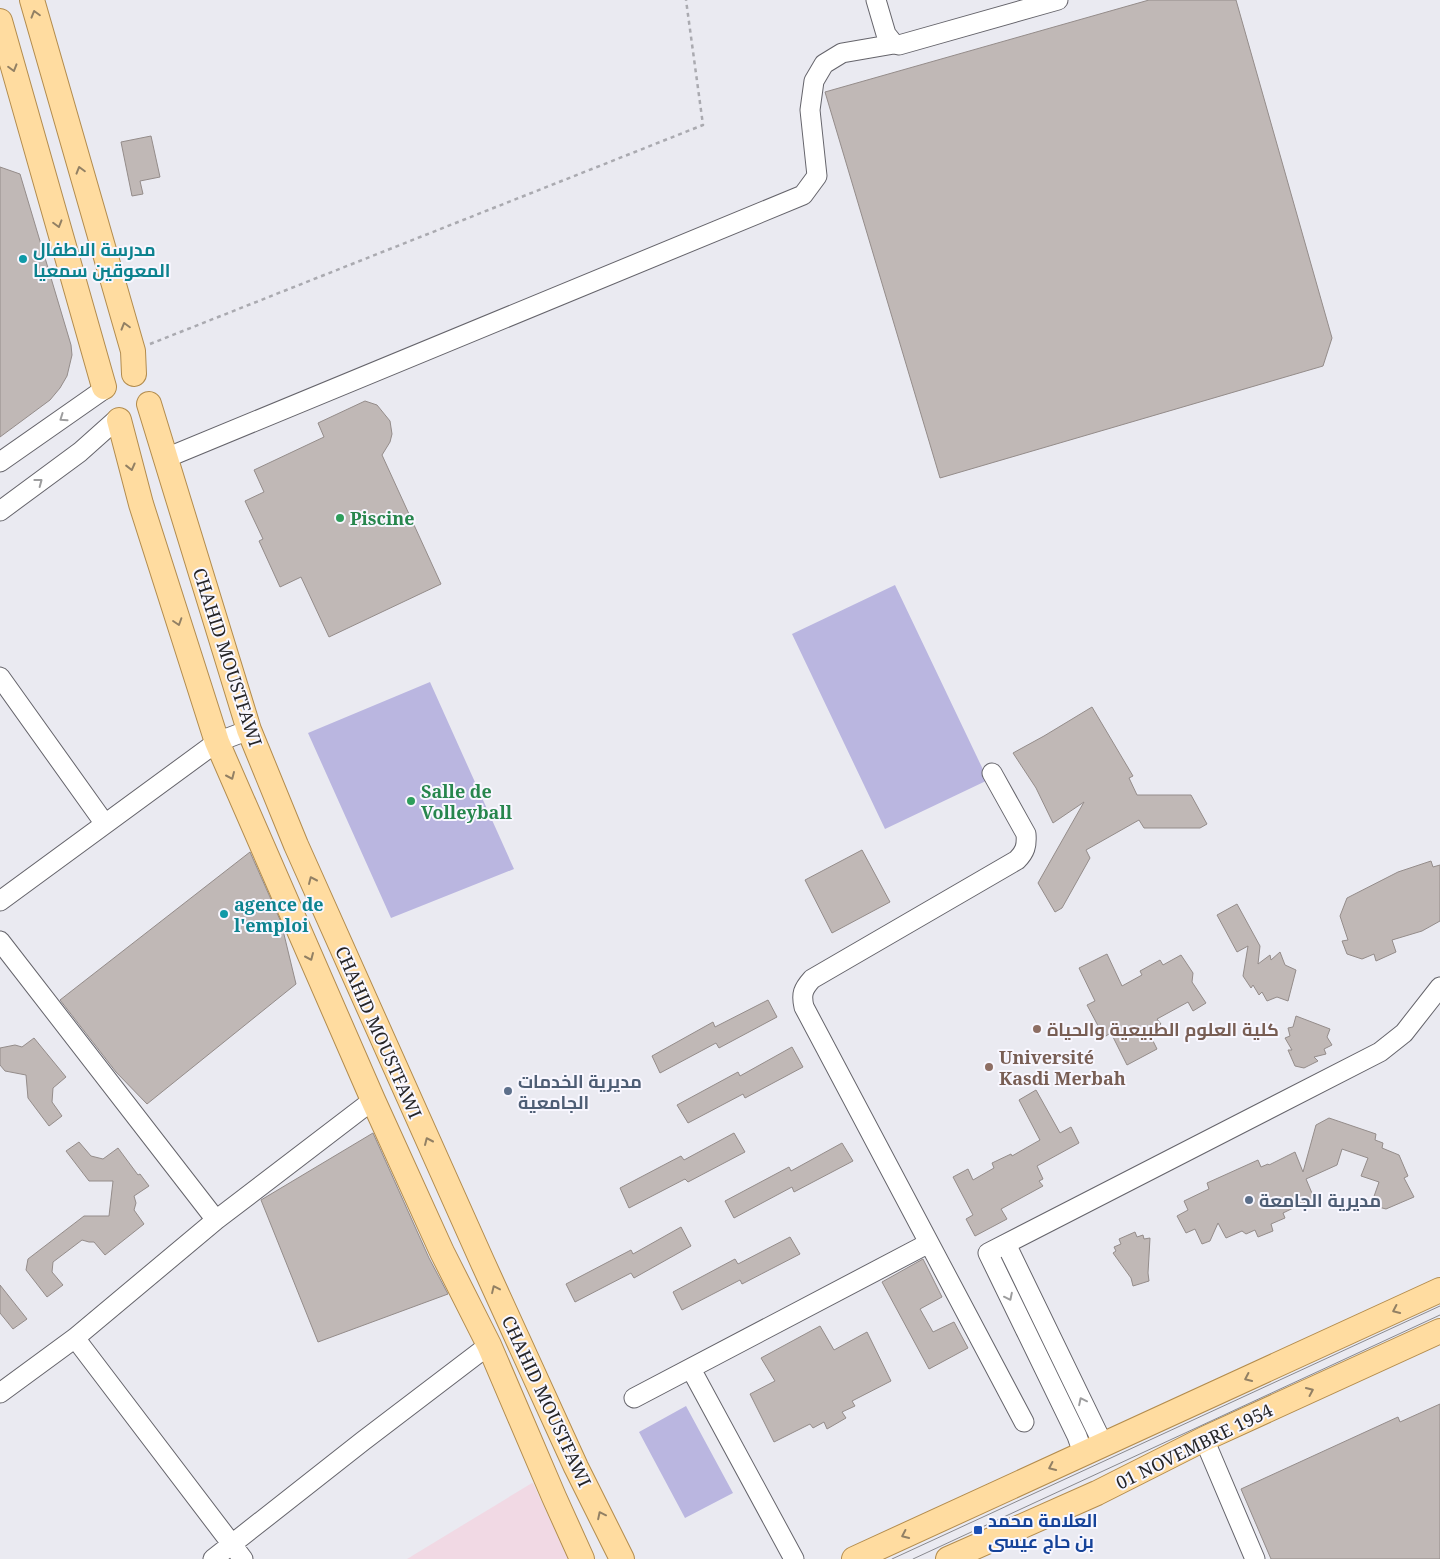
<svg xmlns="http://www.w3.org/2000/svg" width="1440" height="1559" viewBox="0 0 1440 1559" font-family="'Noto Serif',Cairo,serif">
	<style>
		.commercial { fill: #f1d9e4 }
		.green { fill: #bab6e0 }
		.building { fill: #c0b8b6; stroke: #948c8a }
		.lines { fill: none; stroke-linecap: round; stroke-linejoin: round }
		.minor-casing { stroke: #65646b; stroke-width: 21 }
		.major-casing { stroke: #b38c4d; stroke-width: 26 }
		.path { stroke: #aaaab0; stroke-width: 2.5; stroke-dasharray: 4 4; stroke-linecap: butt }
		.minor { stroke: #fff; stroke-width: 19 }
		.major { stroke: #ffdca0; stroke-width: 24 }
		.tram { stroke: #89898e; stroke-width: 1 }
		.oneway { stroke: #928064 }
		.oneway2 { stroke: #9d9d9e }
		.culture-dot { fill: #0f9aa8; stroke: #f8f7ff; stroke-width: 2 }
		.leisure-dot { fill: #2e9e5b; stroke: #f8f7ff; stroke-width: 2 }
		.education-dot { fill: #8d6e63; stroke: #f8f7ff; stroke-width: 2 }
		.service-dot { fill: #5c6f8a; stroke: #f8f7ff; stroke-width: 2 }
		.transit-dot { fill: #1a4fb4; stroke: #f8f7ff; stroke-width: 2 }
		.labels { text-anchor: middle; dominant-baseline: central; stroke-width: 4; stroke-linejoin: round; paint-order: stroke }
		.culture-label { font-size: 18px; font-weight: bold; fill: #0d838f; stroke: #f8f7ff; text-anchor: start }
		.leisure-label { font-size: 18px; font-weight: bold; fill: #27864d; stroke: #f8f7ff; text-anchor: start }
		.street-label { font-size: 18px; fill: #252528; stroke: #f8f7ff }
		.education-label { font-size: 18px; font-weight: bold; fill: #785e54; stroke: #f8f7ff; text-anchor: start }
		.service-label { font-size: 18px; font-weight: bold; fill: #4e5e75; stroke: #f8f7ff; text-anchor: start }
		.transit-label { font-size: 18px; font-weight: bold; fill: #164399; stroke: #f8f7ff; text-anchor: start }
	</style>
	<rect width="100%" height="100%" fill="#eaeaf1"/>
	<path class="commercial" d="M533 1483 568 1559H407L532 1483Z"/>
	<path class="green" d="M895 585 988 780 885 829 792 634Z
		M430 682 514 869 391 918 308 733Z
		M686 1406 733 1493 685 1518 639 1432Z"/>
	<path class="building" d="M1149 0H1236L1332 338 1323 366 940 478 825 92Z
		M151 136 160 177 140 181 143 194 132 196 121 142Z
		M0 167 20 174 71 345 72 355 67 376 60 388 50 400 0 437Z
		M365 401 377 405 390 421 392 434 390 442 382 455 441 584 329 637 301 577 280 587 259 541 263 539 245 501 264 492 254 470 324 437 318 423Z
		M1092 707 1133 776 1129 778 1137 795H1191L1207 824 1200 828H1144L1139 820 1086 850 1090 858 1062 908 1055 912 1038 883 1084 802 1053 823 1036 788 1013 753 1044 736Z
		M862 850 890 902 832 933 805 880Z
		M250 852 281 922 296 984 147 1104 116 1072 60 1000Z
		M1431 861 1433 867 1440 865V921L1422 931 1392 940 1396 952 1376 961 1374 954 1362 959 1347 954 1342 941 1348 940 1340 916 1347 898 1398 872Z
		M1237 904 1260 946 1258 964 1270 955 1271 960 1280 952 1285 965 1296 970 1288 1001 1277 997 1267 1001 1262 992 1259 995 1253 985 1251 988 1243 976 1248 946 1237 952 1217 915Z
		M1107 954 1122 986 1142 975 1140 971 1160 960 1163 965 1181 955 1193 973 1192 982 1206 1003 1193 1011 1188 1002 1157 1019 1161 1024 1148 1031 1157 1049 1127 1065 1111 1033 1104 1037 1087 1005 1095 1001 1079 968Z
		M768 1000 777 1017 719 1048 716 1043 660 1073 652 1056 713 1022 715 1027Z
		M1296 1016 1330 1029 1327 1037 1332 1045 1324 1049 1326 1054 1314 1057 1318 1061 1304 1068 1295 1066 1288 1050H1292L1285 1038 1290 1036 1288 1028 1293 1027Z
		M34 1038 66 1077 53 1088 52 1102 62 1116 49 1126 28 1098 26 1075 5 1071 0 1065V1048L15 1045 22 1047Z
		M792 1047 803 1067 745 1098 743 1094 688 1123 677 1105 738 1072 740 1076Z
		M1036 1090 1060 1133 1071 1127 1079 1143 1037 1166 1043 1179 1039 1181 1043 1186 1001 1209 1007 1219 975 1236 966 1219 973 1215 953 1177 968 1169 973 1180 994 1168 992 1163 1011 1154 1012 1156 1040 1140 1019 1100Z
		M1329 1118 1376 1134 1375 1140 1383 1143 1382 1148 1399 1155 1408 1176 1404 1178 1414 1197 1386 1209 1371 1205 1379 1182 1361 1176 1368 1158 1342 1149 1337 1165 1306 1179 1314 1198 1283 1213 1285 1218 1271 1224 1273 1231 1258 1237 1255 1230 1246 1234 1242 1231 1226 1238 1218 1223 1210 1241 1202 1244 1195 1229 1186 1233 1177 1216 1188 1210 1184 1201 1209 1189 1207 1183 1258 1160 1261 1167 1268 1164 1269 1165 1295 1152 1303 1172 1316 1125Z
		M373 1133 429 1258 448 1294 318 1342 261 1200Z
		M734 1133 745 1152 688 1182 685 1179 629 1208 620 1188 681 1156 684 1160Z
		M79 1142 91 1156 103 1159 118 1148 138 1175 140 1174 149 1186 134 1196 136 1203 134 1210 144 1224 105 1255 94 1242H89L82 1240 53 1262 52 1272 63 1285 47 1297 26 1270 28 1259 84 1216H109L113 1181H89L66 1151Z
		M842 1143 853 1161 794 1192 792 1187 734 1218 725 1201 789 1167 791 1171Z
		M681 1227 691 1246 634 1278 631 1273 575 1302 566 1284 631 1250 633 1254Z
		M1135 1232 1137 1237 1143 1235 1144 1239 1150 1238 1148 1273 1149 1281 1133 1286 1131 1278 1113 1253 1116 1251 1114 1247 1121 1244 1119 1239Z
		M790 1237 800 1254 742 1284 740 1280 682 1310 673 1292 735 1259 738 1264Z
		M923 1259 942 1297 920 1309 933 1332 954 1322 968 1348 929 1369 882 1282Z
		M0 1285 27 1319 13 1329 0 1313Z
		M820 1326 834 1350 867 1332 891 1381 852 1401 855 1406 842 1412 846 1418 827 1429 824 1422 813 1428 810 1424 774 1442 750 1394 775 1381 761 1358Z
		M1440 1404V1559H1271L1241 1489 1398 1417 1400 1422Z"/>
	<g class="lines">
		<g class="minor-casing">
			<path id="minor" d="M876 0 886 34 894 44 899 45 1058 0
				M166 458 803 195 817 176 810 110 814 81 824 64 842 53 894 44
				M0 462 103 390
				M0 511 80 452 117 419
				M0 677 105 824
				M992 773 1026 834C1027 846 1025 852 1017 860L812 979C803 989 801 994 804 1007L1024 1422
				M0 901 217 742 249 730
				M0 941 216 1220
				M1006 1244 1103 1444
				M75 1338 243 1559
				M691 1369 794 1559
				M0 1393 75 1338 216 1220 373 1100
				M634 1398 929 1243
				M1204 1439 1255 1559
				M1083 1453 1077 1436 988 1253 1380 1052 1404 1033 1440 987
				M213 1559 363 1441 489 1345"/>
		</g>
		<g class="major-casing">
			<path id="major" d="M32 0 133 351 134 374
				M0 21 104 387
				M149 404 249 730 296 845 482 1261 576 1467 622 1559
				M119 420 141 504 217 742 373 1100 442 1252 489 1345 554 1497 582 1559
				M854 1559 1440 1290
				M948 1559 1097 1493 1204 1439 1440 1331"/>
		</g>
		<path class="path" d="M150 344 703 125 686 0"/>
		<use href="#minor" class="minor"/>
		<use href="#major" class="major"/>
		<path class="tram" d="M892 1559 1440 1306
			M913 1559 1440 1315"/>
	</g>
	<defs><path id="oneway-chevron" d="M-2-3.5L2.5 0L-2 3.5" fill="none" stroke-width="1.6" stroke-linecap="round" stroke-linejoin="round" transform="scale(1.25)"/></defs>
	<g class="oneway">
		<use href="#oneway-chevron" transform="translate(35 14) rotate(-106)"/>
		<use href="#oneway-chevron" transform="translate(13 68) rotate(74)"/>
		<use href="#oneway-chevron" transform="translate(80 170) rotate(-106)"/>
		<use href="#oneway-chevron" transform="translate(58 224) rotate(74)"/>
		<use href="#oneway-chevron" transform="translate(125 326) rotate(-106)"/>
		<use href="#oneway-chevron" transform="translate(131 467) rotate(76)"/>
		<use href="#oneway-chevron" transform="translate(178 622) rotate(72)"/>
		<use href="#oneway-chevron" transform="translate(231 776) rotate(66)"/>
		<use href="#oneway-chevron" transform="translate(312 880) rotate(-114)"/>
		<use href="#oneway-chevron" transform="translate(310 957) rotate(66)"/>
		<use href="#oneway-chevron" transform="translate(428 1141) rotate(-114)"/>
		<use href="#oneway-chevron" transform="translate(495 1289) rotate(-115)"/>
		<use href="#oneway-chevron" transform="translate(1396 1310) rotate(155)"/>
		<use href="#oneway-chevron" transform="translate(1248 1378) rotate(155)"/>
		<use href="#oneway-chevron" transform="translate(1310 1391) rotate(-24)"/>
		<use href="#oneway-chevron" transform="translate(1052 1467) rotate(155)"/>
		<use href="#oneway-chevron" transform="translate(601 1515) rotate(-116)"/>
		<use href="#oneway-chevron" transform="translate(905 1535) rotate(155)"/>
	</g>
	<g class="oneway2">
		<use href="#oneway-chevron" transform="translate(63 418) rotate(145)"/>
		<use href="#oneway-chevron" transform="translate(39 482) rotate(-37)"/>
		<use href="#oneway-chevron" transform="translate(1009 1297) rotate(64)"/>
		<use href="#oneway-chevron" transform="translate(1082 1401) rotate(-116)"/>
	</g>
	<g class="culture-dot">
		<circle cx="23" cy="259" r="5"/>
		<circle cx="224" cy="914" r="5"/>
	</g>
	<g class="leisure-dot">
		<circle cx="340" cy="518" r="5"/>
		<circle cx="411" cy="801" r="5"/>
	</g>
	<g class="education-dot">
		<circle cx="1037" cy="1029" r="5"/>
		<circle cx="989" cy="1067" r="5"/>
	</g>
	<g class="service-dot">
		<circle cx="508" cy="1091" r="5"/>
		<circle cx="1249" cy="1200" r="5"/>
	</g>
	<rect class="transit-dot" x="973" y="1525" width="10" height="10" rx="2.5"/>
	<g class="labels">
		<g class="culture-label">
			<text x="33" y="249">مدرسة الاطفال<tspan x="33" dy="21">المعوقين سمعيا</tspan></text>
			<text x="234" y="904">agence de<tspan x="234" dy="21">l'emploi</tspan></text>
		</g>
		<g class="leisure-label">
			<text x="350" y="518">Piscine</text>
			<text x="421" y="791">Salle de<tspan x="421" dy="21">Volleyball</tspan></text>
		</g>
		<g class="street-label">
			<text transform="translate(228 657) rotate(72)">CHAHID MOUSTFAWI</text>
			<text transform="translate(379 1032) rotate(66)">CHAHID MOUSTFAWI</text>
			<text transform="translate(547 1401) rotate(65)">CHAHID MOUSTFAWI</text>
			<text transform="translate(1194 1446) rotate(-26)">01 NOVEMBRE 1954</text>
		</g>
		<g class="education-label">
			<text x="1047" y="1029">كلية العلوم الطبيعية والحياة</text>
			<text x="999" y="1057">Université<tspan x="999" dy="21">Kasdi Merbah</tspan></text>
		</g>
		<g class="service-label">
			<text x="518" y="1081">مديرية الخدمات<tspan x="518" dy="21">الجامعية</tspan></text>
			<text x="1259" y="1200">مديرية الجامعة</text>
		</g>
		<g class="transit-label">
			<text x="988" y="1520">العلامة محمد<tspan x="988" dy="21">بن حاج عيسى</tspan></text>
		</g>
	</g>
</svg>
